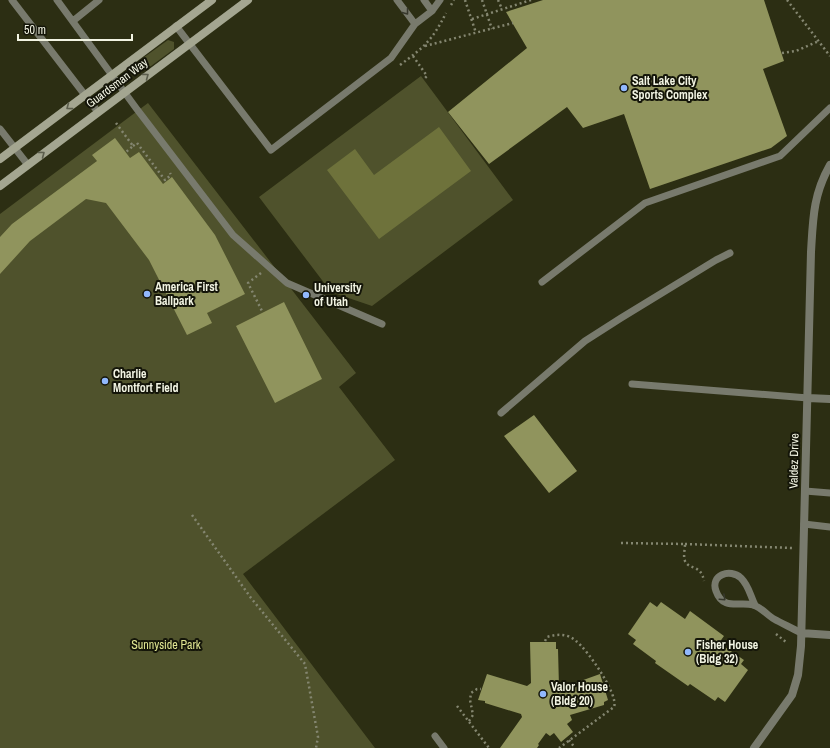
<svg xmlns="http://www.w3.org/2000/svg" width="830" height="748" viewBox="0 0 830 748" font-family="'Archivo Narrow',sans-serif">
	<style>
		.green { fill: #4f522c }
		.water { fill: #6e723b }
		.building { fill: #90945d }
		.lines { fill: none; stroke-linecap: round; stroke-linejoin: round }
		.path { stroke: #848670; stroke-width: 2.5; stroke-dasharray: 2 3; stroke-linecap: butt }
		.lane { stroke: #787a6d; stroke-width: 7 }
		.street { stroke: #787a6d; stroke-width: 8 }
		.secondary { stroke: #a4a691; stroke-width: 8 }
		.oneway { stroke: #37382c }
		.oneway2 { stroke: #5c5e4d }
		.poi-dot { fill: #91b8fd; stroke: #141509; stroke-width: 1.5 }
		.labels { text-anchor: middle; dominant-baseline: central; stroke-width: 4; stroke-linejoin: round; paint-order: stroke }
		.poi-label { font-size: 12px; font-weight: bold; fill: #f2f4e3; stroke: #141509; text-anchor: start }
		.street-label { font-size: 12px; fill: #f2f4e3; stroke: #141509 }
		.park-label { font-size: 12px; fill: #e0e692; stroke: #141509 }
	</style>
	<rect width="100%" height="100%" fill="#2c2e13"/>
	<path class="green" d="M168 40 174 42V49L151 66 147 67 143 65 142 61 143 58Z
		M421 76 513 200 372 306 331 292 259 197Z
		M148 103 356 373 339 387 395 460 243 574 375 748H0V214Z"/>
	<path class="water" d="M439 127 471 171 379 239 327 170 355 149 374 175Z"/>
	<path class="building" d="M543 0H764L784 61 763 69 787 136 771 148 650 189 624 114 583 128 567 107 489 164 448 112 527 48 506 12Z
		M115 138 130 158 139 152 163 184 172 177 215 235 245 294 207 313 212 323 187 335 149 260 106 203 86 199 30 241 0 274V237L12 224 97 161 92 155Z
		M284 302 322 379 275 403 236 326Z
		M534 415 577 471 549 493 504 436Z
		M650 602 657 607 661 602 685 619 690 611 724 636 719 643 744 660 741 664 748 670 725 702 718 697 715 701 690 684 688 686 655 663 656 661 633 644 636 640 628 634Z
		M530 642H556V649H558L559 687 561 688 600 674 608 700 604 702V705L570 715 572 720 567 724 573 732 561 742 554 733 550 736 546 733 538 744 539 745 537 748H500L522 717 521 714 485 703V701L478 700 487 674 527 686 531 683Z"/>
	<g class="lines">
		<path class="path" d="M465 0 476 33
			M482 0 492 29
			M498 0 502 9
			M787 0 830 56
			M451 5 454 0
			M472 19 531 0
			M425 46 513 23
			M782 53 796 51 819 41
			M413 56 427 76 424 79
			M400 65C424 47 432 41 446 13
			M116 123 133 146 126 152
			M133 146 137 143 165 180 171 175 170 173
			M261 273 248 283 263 313
			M192 515 251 598 305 664 318 737 316 748
			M621 543 685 544C685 549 683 556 685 561 689 570 701 564 704 581
			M685 544 792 548
			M776 634 786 642
			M545 641 547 637C557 634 567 633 576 641 587 649 619 695 614 707L559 748
			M457 706 489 748
			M469 721 473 715 470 700 471 693 477 689H481
			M569 740 575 748"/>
		<path class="lane" d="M12 0 98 112
			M57 0 136 108 233 235 287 283 382 324
			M397 0 415 24
			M424 0 432 11
			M73 21 99 0
			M176 26 271 150 391 58 415 24 432 11 440 0
			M0 129 28 165
			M542 282 645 203 780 156 830 108
			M632 384 808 398
			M501 413 585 341 621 318 716 260 730 253
			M805 491 830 493
			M804 524 830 527
			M755 605C750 595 749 586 741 578 730 568 710 575 716 591 723 611 740 601 753 605 761 607 767 615 774 619 783 624 792 628 801 633
			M435 736 444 748"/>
		<path class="street" d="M808 398 830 399
			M801 633 830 635
			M754 748 792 695 798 675 801 646 811 252C813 219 813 195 830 165"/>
		<path class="secondary" d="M0 159 212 0
			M0 186 248 0"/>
	</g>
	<defs><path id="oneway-chevron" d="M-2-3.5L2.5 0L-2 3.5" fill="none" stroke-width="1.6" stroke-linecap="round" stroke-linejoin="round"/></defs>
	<g class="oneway">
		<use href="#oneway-chevron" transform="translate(406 12) rotate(53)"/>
		<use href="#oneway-chevron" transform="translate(723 598) rotate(43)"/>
	</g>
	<g class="oneway2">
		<use href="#oneway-chevron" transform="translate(146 76) rotate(-37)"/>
		<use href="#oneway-chevron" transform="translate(69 107) rotate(143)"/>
		<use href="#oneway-chevron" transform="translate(42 154) rotate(-37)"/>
	</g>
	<g class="poi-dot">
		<circle cx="624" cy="88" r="4"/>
		<circle cx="147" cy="294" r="4"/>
		<circle cx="306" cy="295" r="4"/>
		<circle cx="105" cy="381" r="4"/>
		<circle cx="688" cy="652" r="4"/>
		<circle cx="543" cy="694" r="4"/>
	</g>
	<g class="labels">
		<g class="poi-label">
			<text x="632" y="81">Salt Lake City<tspan x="632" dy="14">Sports Complex</tspan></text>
			<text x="155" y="287">America First<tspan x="155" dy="14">Ballpark</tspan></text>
			<text x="314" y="288">University<tspan x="314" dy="14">of Utah</tspan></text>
			<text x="113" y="374">Charlie<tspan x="113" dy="14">Montfort Field</tspan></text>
			<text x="696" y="645">Fisher House<tspan x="696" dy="14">(Bldg 32)</tspan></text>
			<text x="551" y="687">Valor House<tspan x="551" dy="14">(Bldg 20)</tspan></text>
		</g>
		<g class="street-label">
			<text transform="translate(117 83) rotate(-37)">Guardsman Way</text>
			<text transform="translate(794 461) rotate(-89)">Valdez Drive</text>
		</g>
		<g class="park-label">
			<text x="166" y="645">Sunnyside Park</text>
		</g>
	</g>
	<path d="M18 34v6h114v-6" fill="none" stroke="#f2f4e3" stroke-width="2"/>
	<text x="24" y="34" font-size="12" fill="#f2f4e3" stroke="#141509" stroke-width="3" paint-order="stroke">50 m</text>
</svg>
